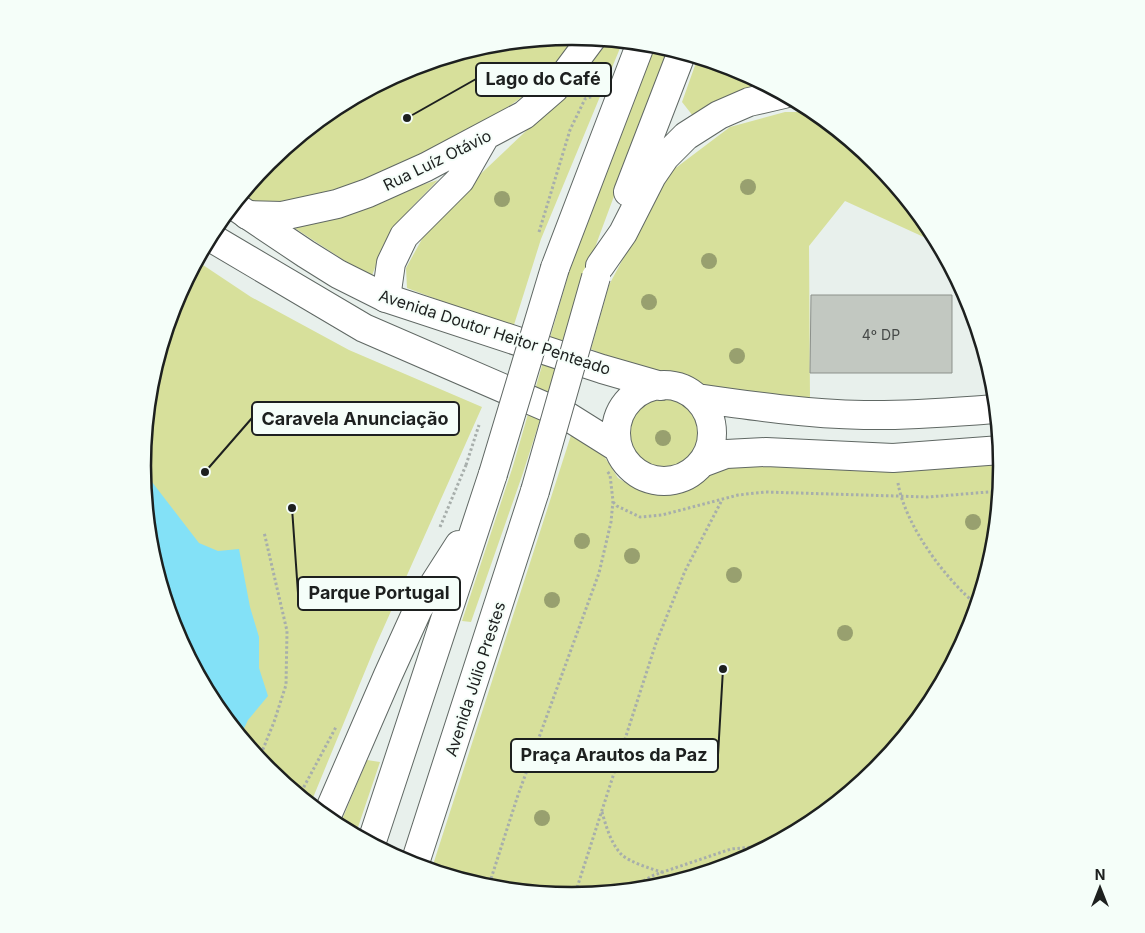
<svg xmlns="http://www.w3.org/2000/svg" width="1145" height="933" viewBox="0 0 1145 933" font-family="Inter,sans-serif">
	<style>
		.green { fill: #d7e09b }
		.water { fill: #83e1f7 }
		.building { fill: #c2c8c1; stroke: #8c918b }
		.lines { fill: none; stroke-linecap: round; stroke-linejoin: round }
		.secondary-casing { stroke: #606864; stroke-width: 30 }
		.primary-casing { stroke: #606864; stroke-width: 30 }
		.highway-casing { stroke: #606864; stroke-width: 30 }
		.path { stroke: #a7aeab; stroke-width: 3; stroke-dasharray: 2.5 2.5; stroke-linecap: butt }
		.secondary { stroke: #fff; stroke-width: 28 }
		.primary { stroke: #fff; stroke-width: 28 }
		.highway { stroke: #fff; stroke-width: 28 }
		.highway-bridge-casing { stroke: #606864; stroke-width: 30; stroke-linecap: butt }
		.path-bridge { stroke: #a7aeab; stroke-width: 3; stroke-dasharray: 2.5 2.5; stroke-linecap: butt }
		.highway-bridge { stroke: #fff; stroke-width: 28 }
		.tree { fill: #98a06f }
		.labels { text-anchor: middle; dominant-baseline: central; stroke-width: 4; stroke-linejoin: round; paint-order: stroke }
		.number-label { font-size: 14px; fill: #464a48 }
		.street-label { font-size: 16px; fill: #1d201f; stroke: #f5fef9 }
		.rim { fill: none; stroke: #1d201f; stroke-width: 2.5 }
		.leader { fill: none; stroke: #1d201f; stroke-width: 2 }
		.callout-dot { fill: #1d201f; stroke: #f5fef9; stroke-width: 2 }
		.callout { fill: #f5fef9; stroke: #1d201f; stroke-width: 2 }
		.callout-label { font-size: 18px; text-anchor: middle; font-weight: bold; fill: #1d201f }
	</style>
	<rect width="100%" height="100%" fill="#e8f0ec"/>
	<path class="green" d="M572 36 583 37 545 81 478 128 384 176 319 201 254 206 240 196 268 162 334 109 408 69 489 44Z
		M610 40 623 41 541 239 513 328 407 288 406 268 427 230 470 184 563 96 596 45Z
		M654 44 669 48 597 242 523 473 471 622 462 621 513 466 578 241Z
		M698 57 737 69 765 84 729 95 693 116 682 102Z
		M785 112H816L877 162 930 228 939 244 845 201 809 246 810 399C753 394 695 390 639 373 623 367 607 357 591 349L609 285 669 173 730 127Z
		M438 180 411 208 385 242 371 278 290 225Z
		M197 261 251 297 349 350 482 407 375 647 310 805 268 771 215 705 175 631 150 550 142 466 151 382 175 302Z
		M621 432a42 42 0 1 1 84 0a42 42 0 1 1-84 0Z
		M573 429 590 441 604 456 618 478 636 489 660 494 684 486 710 473 741 465 776 464 861 471 953 468 1002 463 1003 467 994 551 970 631 930 706 877 771 811 824 737 864 656 889 572 897 488 888 431 871Z
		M367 760 380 762 355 836 339 827Z"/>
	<path class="water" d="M142 469 199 543 218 551 239 549 250 607 259 637V668L268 696 248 720 240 737 215 705 175 631 150 550Z"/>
	<path class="building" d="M811 295H952V373H810Z"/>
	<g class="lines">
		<g class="secondary-casing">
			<path id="secondary" d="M247 215 282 216 337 204 368 193 426 167 524 115 554 89 592 38
				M386 298 391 263 404 236 460 180 484 138"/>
		</g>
		<g class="primary-casing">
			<path id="primary" d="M233 205 306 254 338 274 386 298 602 369 661 386
				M210 237 364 328 567 416 618 448
				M616 433a48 48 0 1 1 96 0a48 48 0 1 1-96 0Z
				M697 398C752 406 808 414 864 415 908 416 953 412 997 409
				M702 463 726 454 766 452 893 458 1001 450"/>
		</g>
		<g class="highway-casing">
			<path id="highway" d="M628 192 682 52
				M600 266 623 233 652 176 665 157 686 136 719 115 749 102 784 94
				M555 268 641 43
				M326 818 388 675 418 609 459 545
				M371 844 493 474
				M414 866 535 491"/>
		</g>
		<path class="path" d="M539 232 570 130 585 99 593 96
			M154 370 160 379
			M898 483C905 525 945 579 978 606
			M613 502 617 506 640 517 662 515 738 495 765 492 928 497 1000 491
			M440 527 466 465
			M972 600 980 597
			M259 759 274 722 286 685 287 631 264 532
			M299 796 336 727
			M602 812C606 826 611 844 622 855 630 862 651 869 662 872
			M488 888 518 795 599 573 611 522 613 501 610 475 607 471
			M626 891 654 875 731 849 773 845
			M574 897 656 643 685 571 722 500"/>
		<use href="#secondary" class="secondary"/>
		<use href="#primary" class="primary"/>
		<use href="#highway" class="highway"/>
		<g class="highway-bridge-casing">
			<path id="highway-bridge" d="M493 474 555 268
				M535 491 596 277"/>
		</g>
		<path class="path-bridge" d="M466 465 479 425"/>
		<use href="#highway-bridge" class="highway-bridge"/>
	</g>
	<g class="tree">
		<circle cx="748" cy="187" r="8"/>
		<circle cx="502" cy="199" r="8"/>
		<circle cx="709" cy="261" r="8"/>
		<circle cx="649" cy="302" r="8"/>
		<circle cx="737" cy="356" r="8"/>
		<circle cx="663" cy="438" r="8"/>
		<circle cx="973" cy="522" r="8"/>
		<circle cx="582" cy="541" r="8"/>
		<circle cx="632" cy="556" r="8"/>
		<circle cx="734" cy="575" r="8"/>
		<circle cx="552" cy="600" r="8"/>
		<circle cx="845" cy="633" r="8"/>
		<circle cx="542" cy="818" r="8"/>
	</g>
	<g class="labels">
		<g class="number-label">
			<text x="881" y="334">4º DP</text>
		</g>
		<g class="street-label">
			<text transform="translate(437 160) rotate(-26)">Rua Luíz Otávio</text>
			<text transform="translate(495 332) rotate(18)">Avenida Doutor Heitor Penteado</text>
			<text transform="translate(475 679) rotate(-72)">Avenida Júlio Prestes</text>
		</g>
	</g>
	<path d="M0 0H1145V933H0ZM151 466a421 421 0 1 1 842 0a421 421 0 1 1-842 0Z" fill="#f5fef9" fill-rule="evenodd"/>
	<path class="rim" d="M151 466a421 421 0 1 1 842 0a421 421 0 1 1-842 0Z"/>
	<path class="leader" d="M407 118L476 79M205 472L252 418M292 508L298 593M723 669L718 755"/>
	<g class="callout-dot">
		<circle cx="407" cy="118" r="5"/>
		<circle cx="205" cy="472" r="5"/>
		<circle cx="292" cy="508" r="5"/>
		<circle cx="723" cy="669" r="5"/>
	</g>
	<g class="callout">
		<rect x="476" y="63" width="135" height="33" rx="5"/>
		<rect x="252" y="402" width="207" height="33" rx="5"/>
		<rect x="298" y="577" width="162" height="33" rx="5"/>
		<rect x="511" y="739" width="207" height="33" rx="5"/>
	</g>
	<g class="callout-label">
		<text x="543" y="85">Lago do Café</text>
		<text x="355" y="425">Caravela Anunciação</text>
		<text x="379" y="599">Parque Portugal</text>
		<text x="614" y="761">Praça Arautos da Paz</text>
	</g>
	<g transform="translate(1100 888)" stroke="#f5fef9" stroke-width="4" paint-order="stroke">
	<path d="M0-4L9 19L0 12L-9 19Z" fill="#1d201f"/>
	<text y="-8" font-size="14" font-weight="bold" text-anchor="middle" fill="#1d201f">N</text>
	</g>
</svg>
